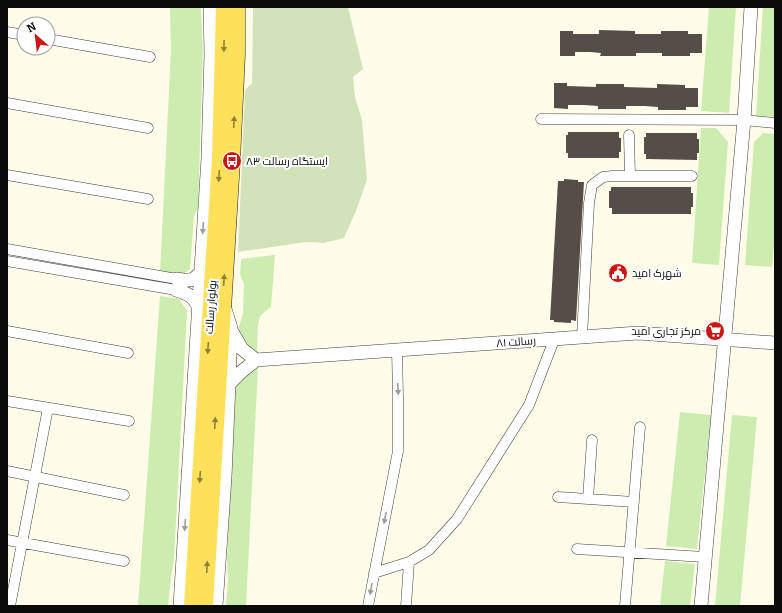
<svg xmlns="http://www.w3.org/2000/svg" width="782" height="613" viewBox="0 0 782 613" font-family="Bitter,Cairo,serif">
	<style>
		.green { fill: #ccedaf }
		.cemetery { fill: #d3e3b9 }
		.building { fill: #554d47 }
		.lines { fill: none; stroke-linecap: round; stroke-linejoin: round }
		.minor-casing { stroke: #3e3e3e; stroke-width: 11 }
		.tertiary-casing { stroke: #3e3e3e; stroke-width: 14 }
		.primary-casing { stroke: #1c1c1c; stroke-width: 17 }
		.minor { stroke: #fff; stroke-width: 10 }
		.tertiary { stroke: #fff; stroke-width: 13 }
		.primary { stroke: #ffe05a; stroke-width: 16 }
		.oneway { fill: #918036 }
		.oneway2 { fill: #9d9d9d }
		.labels { text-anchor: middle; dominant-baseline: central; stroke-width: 4; stroke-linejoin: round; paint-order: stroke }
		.poi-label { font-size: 11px; fill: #0b0b0b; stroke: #fff; text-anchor: start }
		.street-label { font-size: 11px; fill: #0b0b0b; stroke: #fff }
	</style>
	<rect width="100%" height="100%" fill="#fffcea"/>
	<path class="green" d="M170 7H201L203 52 198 208 194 216 190 269 182 275 160 273 171 50Z
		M709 7H736L729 113 701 111Z
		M763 7H775V117L756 116Z
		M701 128H716L728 142 719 265 692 263Z
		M763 133 775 134V235L772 267 745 265 754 142Z
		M275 255 271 307 260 316 258 325 257 353 246 347 239 334V327L243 313 244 284 240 274 241 259Z
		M160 296 179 299 187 311 174 560 172 570 168 606H138Z
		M258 367 246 606H226L228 579 227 559 234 387 244 374Z
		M680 412 711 415 697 549 666 546Z
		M732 415 757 417 740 606H715Z
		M665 561 695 564 690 606H660Z"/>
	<path class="cemetery" d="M253 7H348L363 69 353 77 355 97 362 120 367 180 356 211 344 238 324 243 306 242 238 252 245 90 252 83Z"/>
	<path class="building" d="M599 30 635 31V34H661V31H688V34H702V53H690V56H662V53H636V56H600L601 53 590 52H575V56H560V31H573V34H599Z
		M554 83H567V86L596 87V84H624V87L657 88V84L685 85V88H698V107H686V110H658V107L645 106H626V109H598V106L584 105H568V109L554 108Z
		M568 132H619V138H621V152H619V158H568V153H566V135H568Z
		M646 133H697V139H699V153H697V160L646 159V154H644V137H646Z
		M564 179 578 180V182H584L576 321 571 320V323L554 322V320H550L558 181H564Z
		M611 187H691V193H693V207H691V214H612V208H609V191H611Z"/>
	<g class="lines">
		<g class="minor-casing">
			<path id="minor" d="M7 32 24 35
				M48 39 150 57
				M7 103 148 128
				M541 119 744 120 775 123
				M629 135 630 176
				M7 175 148 199
				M7 249 177 279
				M7 261 176 290
				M7 331 128 353
				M582 337 589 203 592 185 603 177 612 176H692
				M7 401 129 421
				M7 471 124 495
				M558 497 634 502
				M588 499 592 440
				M7 540 124 561
				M577 549 704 557
				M374 573 409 562 429 550 457 519 529 405 554 340
				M10 606 48 408
				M368 606 398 451V397L397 350
				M406 606 409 562
				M625 606 640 427"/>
		</g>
		<g class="tertiary-casing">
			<path id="tertiary" d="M177 279C189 281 192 282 201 272
				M176 290C189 294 193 296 199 308
				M231 330 242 349 256 360
				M256 360 638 333 775 343
				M229 384 241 372 256 360
				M180 606 208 158 211 54 210 7
				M216 606 225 477 229 384 231 328 225 309
				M701 606 744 120 751 7"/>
		</g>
		<g class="primary-casing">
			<path id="primary" d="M192 606 220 159 224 7
				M205 606 232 161 237 54V7"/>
		</g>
		<use href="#minor" class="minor"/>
		<use href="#tertiary" class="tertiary"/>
		<use href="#primary" class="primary"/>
	</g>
	<defs><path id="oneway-solid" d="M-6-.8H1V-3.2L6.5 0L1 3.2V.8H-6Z"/></defs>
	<g class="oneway">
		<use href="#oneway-solid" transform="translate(224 46) rotate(91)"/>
		<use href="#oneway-solid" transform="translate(234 122) rotate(-87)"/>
		<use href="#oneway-solid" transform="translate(219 176) rotate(94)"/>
		<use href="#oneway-solid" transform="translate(224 280) rotate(-86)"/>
		<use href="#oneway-solid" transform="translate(208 348) rotate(94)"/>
		<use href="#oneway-solid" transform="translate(215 423) rotate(-87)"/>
		<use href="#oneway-solid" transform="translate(200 477) rotate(94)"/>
		<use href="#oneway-solid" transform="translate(207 567) rotate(-87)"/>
	</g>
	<g class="oneway2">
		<use href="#oneway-solid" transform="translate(203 228) rotate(94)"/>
		<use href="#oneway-solid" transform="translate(398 389) rotate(88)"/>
		<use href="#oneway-solid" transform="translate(385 518) rotate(101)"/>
		<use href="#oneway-solid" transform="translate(185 525) rotate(94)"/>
		<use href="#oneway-solid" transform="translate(371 589) rotate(100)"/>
	</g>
	<defs>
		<g id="bus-disc" transform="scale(1)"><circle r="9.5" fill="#c91716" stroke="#fff"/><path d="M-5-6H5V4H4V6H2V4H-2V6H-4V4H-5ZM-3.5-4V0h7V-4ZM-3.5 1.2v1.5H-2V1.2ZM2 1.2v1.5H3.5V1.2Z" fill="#fff"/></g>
		<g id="civic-disc" transform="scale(1)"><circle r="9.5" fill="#c91716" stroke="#fff"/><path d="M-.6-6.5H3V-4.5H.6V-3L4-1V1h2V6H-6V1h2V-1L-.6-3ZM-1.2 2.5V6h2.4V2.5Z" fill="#fff"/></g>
		<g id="supermarket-disc" transform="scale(1)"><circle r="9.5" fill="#c91716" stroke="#fff"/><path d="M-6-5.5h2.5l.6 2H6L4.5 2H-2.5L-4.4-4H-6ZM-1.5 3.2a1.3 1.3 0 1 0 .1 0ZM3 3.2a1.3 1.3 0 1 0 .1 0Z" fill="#fff"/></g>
	</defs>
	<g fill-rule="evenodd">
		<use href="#bus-disc" x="232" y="161"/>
		<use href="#civic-disc" x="618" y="273"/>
		<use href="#supermarket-disc" x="715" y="331"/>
	</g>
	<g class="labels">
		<g class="poi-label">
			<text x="246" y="161">ایستگاه رسالت ۸۳</text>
			<text x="632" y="273">شهرک امید</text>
			<text x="701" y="331" text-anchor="end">مرکز تجاری امید</text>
		</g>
		<g class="street-label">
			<text transform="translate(211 307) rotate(-86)">بولوار رسالت</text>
			<text transform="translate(516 342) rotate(-4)">رسالت ۸۱</text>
		</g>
	</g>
	<rect width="782" height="613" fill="none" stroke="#0b0b0b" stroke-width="16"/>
	<g transform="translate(36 36) rotate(332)"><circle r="19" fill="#ffffff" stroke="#9d9d9d"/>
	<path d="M0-3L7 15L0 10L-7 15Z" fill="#c91716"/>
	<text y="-6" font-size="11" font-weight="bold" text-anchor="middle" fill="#0b0b0b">N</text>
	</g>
</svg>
